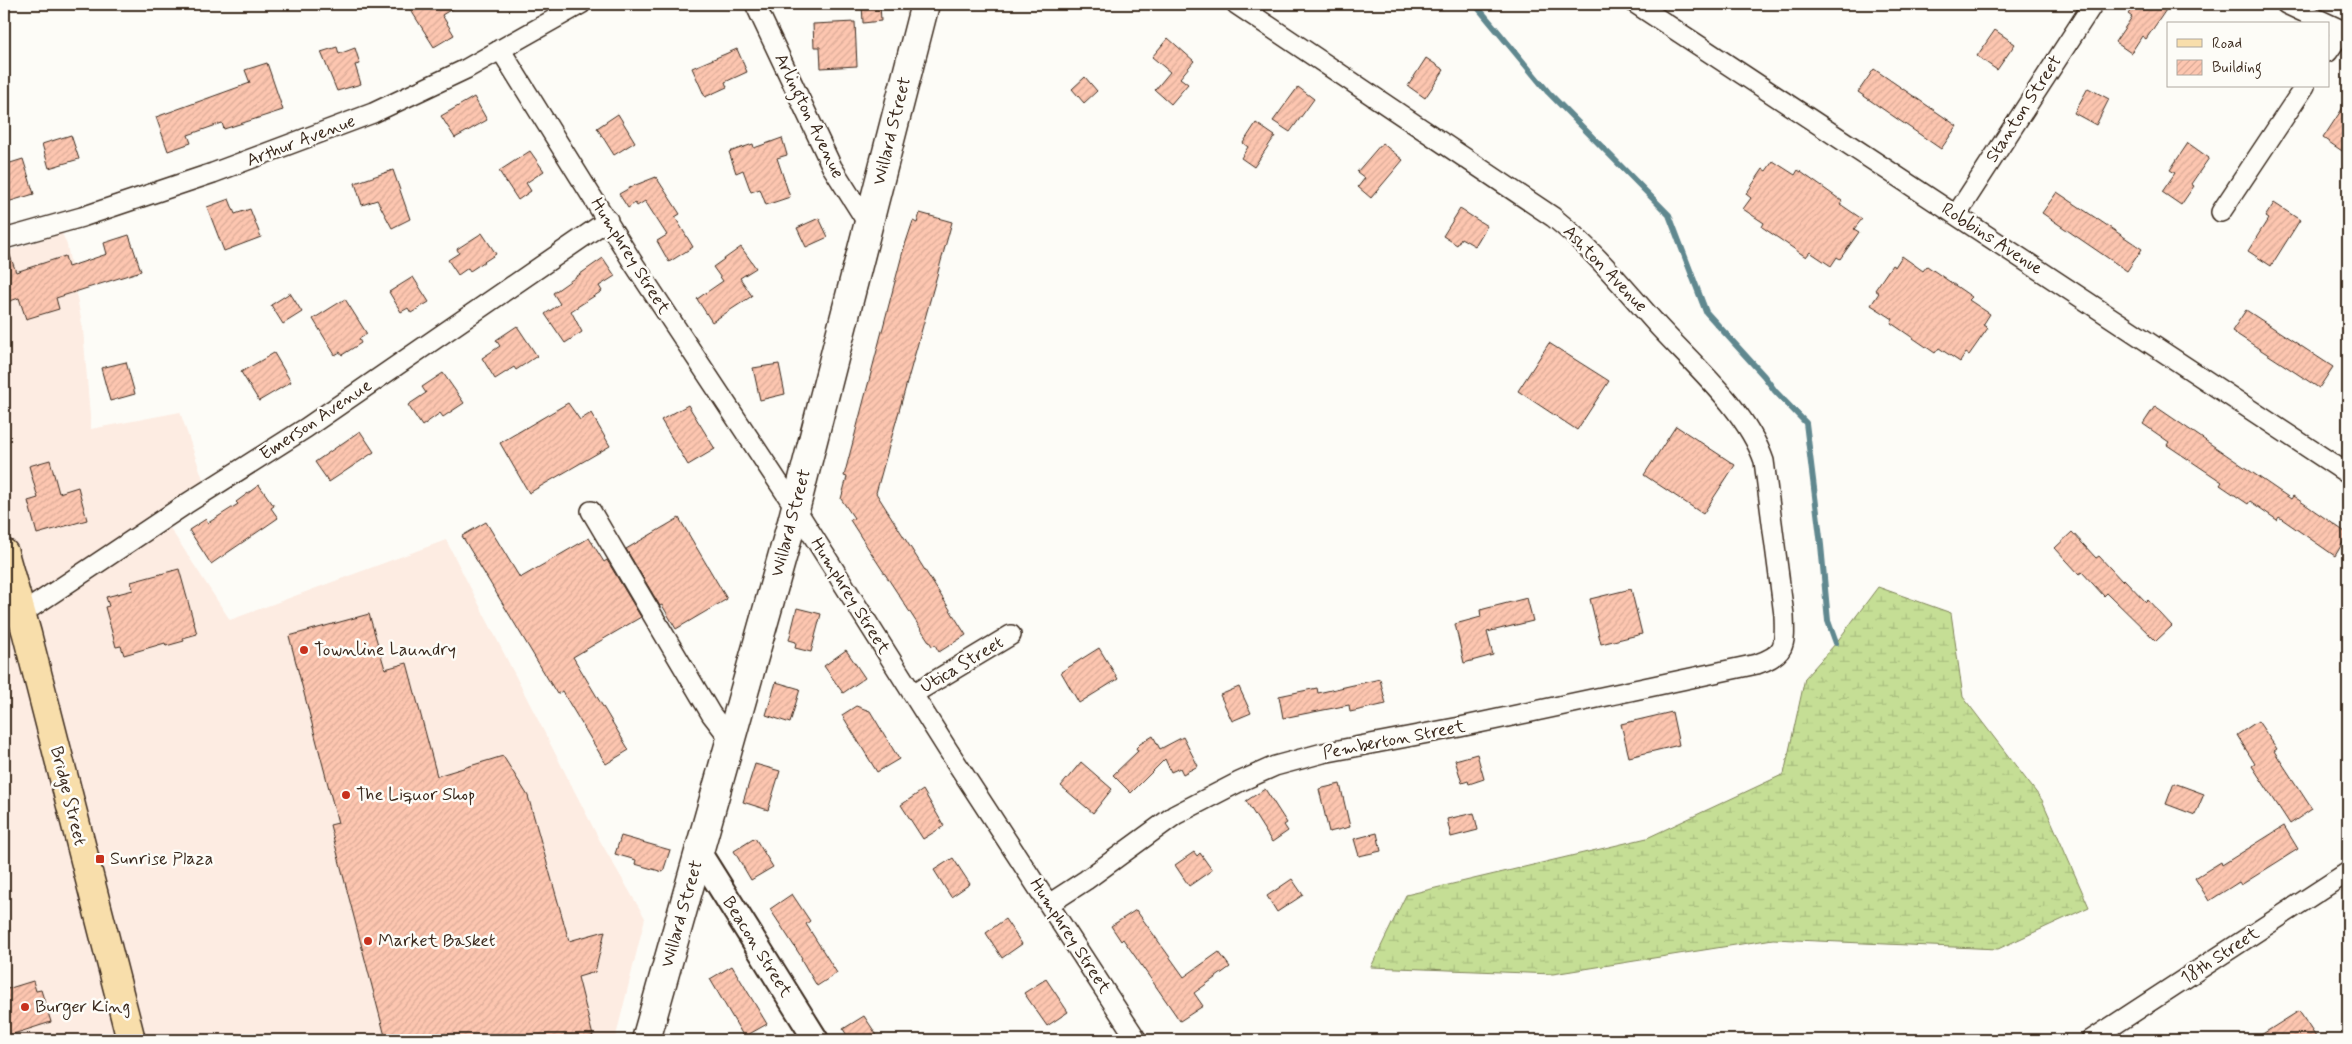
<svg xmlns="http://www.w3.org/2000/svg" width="2352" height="1044" viewBox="0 0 2352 1044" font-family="Mynerve,sans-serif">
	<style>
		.built { fill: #fdece2 }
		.wetland { fill: url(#wetland-marsh); stroke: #80845a }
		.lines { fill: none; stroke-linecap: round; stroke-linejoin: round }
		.stream { stroke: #61888f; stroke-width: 6 }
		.building { fill: url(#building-hatch); stroke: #3b2a1e }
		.minor-casing { stroke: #3b2a1e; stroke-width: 22 }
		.tertiary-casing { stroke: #3b2a1e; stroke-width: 28 }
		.secondary-casing { stroke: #3b2a1e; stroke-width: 31 }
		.primary-casing { stroke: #3b2a1e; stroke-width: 31 }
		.minor { stroke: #fdfcf7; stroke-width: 19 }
		.tertiary { stroke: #fdfcf7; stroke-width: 24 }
		.secondary { stroke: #fdfcf7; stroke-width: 28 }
		.primary { stroke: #f8deab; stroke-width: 28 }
		.poi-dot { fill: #c8321e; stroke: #fdfcf7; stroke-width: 2 }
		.labels { text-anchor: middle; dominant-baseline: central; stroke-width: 5; stroke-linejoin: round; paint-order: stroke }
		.street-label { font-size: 18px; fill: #3b2a1e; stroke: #fdfcf7 }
		.poi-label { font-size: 18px; fill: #3b2a1e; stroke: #fdfcf7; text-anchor: start }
	</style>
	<defs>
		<pattern id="wetland-marsh" width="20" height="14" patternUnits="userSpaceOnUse" patternTransform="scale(1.25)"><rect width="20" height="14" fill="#c5de95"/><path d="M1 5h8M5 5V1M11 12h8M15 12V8" fill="none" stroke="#aabf80"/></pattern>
		<pattern id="building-hatch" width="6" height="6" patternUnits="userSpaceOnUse" patternTransform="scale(1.25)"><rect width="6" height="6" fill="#fdc6b0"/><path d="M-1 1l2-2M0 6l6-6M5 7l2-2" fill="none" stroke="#daaa97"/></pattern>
	</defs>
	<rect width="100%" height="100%" fill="#fdfcf7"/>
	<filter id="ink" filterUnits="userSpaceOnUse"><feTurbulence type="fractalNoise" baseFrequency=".02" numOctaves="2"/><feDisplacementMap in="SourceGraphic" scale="10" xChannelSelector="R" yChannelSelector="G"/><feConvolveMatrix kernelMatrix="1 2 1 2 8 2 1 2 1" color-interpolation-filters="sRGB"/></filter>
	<g filter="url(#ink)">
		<path class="built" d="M62 233 67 245 83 329 91 429 180 412 203 479 170 528 230 620 446 540 599 839 645 918 615 1040H4V252Z"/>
		<path class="wetland" d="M1878 587 1951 613 1963 697 2042 800 2089 907 1998 949 1773 939 1553 974 1371 967 1406 895 1647 838 1784 774 1805 678 1836 643Z"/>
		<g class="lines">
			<path class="stream" d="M1475 4 1548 92 1669 215 1706 312 1764 376 1775 391 1806 423 1821 545 1828 621 1836 643"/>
		</g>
		<path class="building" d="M407 4H460L442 15 454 35 434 47Z
			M862 4H880L881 21 863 23Z
			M2136 4H2170L2146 39 2142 36 2131 53 2115 42 2132 17 2128 14Z
			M855 22 857 66 821 68 820 47H814L813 24Z
			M1995 30 2015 44 1997 70 1977 56Z
			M1168 38 1194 61 1180 78 1188 84 1171 104 1155 90 1170 72 1152 57Z
			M337 47 339 54 355 48 360 64 355 65 361 84 337 91 321 52Z
			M737 49 747 72 725 82 727 87 705 97 692 68Z
			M1426 58 1444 70 1425 98 1408 86Z
			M267 63 283 110 224 129 222 123 188 135 191 143 168 151 156 117 250 83 245 70Z
			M1874 69 1957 126 1941 149 1858 92Z
			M1085 77 1097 91 1084 103 1072 89Z
			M1298 87 1314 99 1290 132 1273 121Z
			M2088 88 2109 99 2096 125 2074 113Z
			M474 97 487 120 455 138 441 116Z
			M2348 100V155L2323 138Z
			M618 114 635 142 614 155 597 128Z
			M1256 123 1275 136 1254 167 1241 158 1248 147 1243 143Z
			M71 135 79 159 49 168 42 144Z
			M782 138 787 155 777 158 790 197 766 205 760 189 751 192 743 170 736 173 729 152 753 144 754 148Z
			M1382 143 1403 160 1371 198 1358 187 1365 178 1357 172Z
			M2188 143 2209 158 2191 184 2194 186 2181 205 2162 192 2175 173 2170 170Z
			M530 151 544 171 526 183 531 191 518 200 499 171Z
			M23 159 34 194 4 203V165Z
			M1773 161 1795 175 1798 170 1842 201 1840 204 1862 219 1854 229 1859 232 1840 259 1837 257 1831 266 1810 252 1806 257 1762 227 1764 223 1743 209 1751 198 1746 194 1763 169 1766 171Z
			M393 170 410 219 392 228 377 200 362 205 355 183Z
			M656 177 680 214 675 217 693 247 669 262 657 241 667 235 645 201 637 206 635 203 628 208 619 194 633 186Z
			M2057 192 2142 249 2127 271 2042 213Z
			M229 199 235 214 250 209 261 237 224 251 207 207Z
			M2274 203 2300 220 2271 266 2248 251 2268 219 2265 217Z
			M1460 209 1487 226 1475 246 1461 238 1457 245 1443 236Z
			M920 213 952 222 876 493 966 635 939 652 935 645 932 646 866 545 850 520 854 518 841 499 847 477 844 476 903 251 913 221 917 223Z
			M819 218 828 237 806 247 797 228Z
			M482 233 496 254 470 271 468 268 458 275 448 260 459 253 457 249Z
			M129 235 141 271 56 298 59 309 26 319 19 298 4 303V250H8L16 272 65 256 68 267 107 254 104 243Z
			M741 247 756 268 740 278 752 296 712 322 697 299 723 281 713 267Z
			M1902 256 1923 271 1927 266 1972 297 1969 300 1990 314 1983 325 1988 328 1969 355 1966 353 1960 362 1939 348 1935 353 1891 323 1893 319 1871 305 1879 293 1875 290 1892 265 1895 267Z
			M603 258 615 276 599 286 602 291 571 311 582 332 565 343 545 314 560 304 553 293Z
			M413 277 429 302 411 313 408 308 401 312 389 292Z
			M290 293 302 312 283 324 271 305Z
			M345 299 367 334 359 339 361 343 342 355 340 352 335 355 313 319Z
			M2246 310 2333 367 2319 388 2232 331Z
			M517 326 537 356 516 370 514 367 495 379 482 358 500 346 496 340Z
			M1549 343 1609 381 1577 430 1518 391Z
			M274 353 291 382 259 401 241 372Z
			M126 362 135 394 110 401 101 368Z
			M779 364 785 394 760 400 753 368Z
			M443 373 464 403 443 417 440 413 422 426 408 405 426 393 422 387Z
			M568 403 580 420 591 413 610 446 529 493 500 443Z
			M688 405 715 449 688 465 661 420Z
			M2155 406 2291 499 2293 496 2348 534 2335 556 2279 517 2277 520 2250 501 2248 504 2220 485 2222 482 2167 445 2169 442 2143 424Z
			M1676 426 1735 465 1703 514 1644 475Z
			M360 431 374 452 329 482 315 462Z
			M50 460 59 493 78 487 87 520 37 534 28 501 38 498 29 466Z
			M259 485 274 506 271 508 278 518 211 564 189 530 206 519 208 523 238 504 236 502Z
			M679 518 727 599 676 629 662 605 660 606 626 549Z
			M486 522 520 578 589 538 604 562 607 560 641 617 573 657 629 750 606 764 562 691 557 694 462 536Z
			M2072 532 2096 558 2099 556 2122 581 2124 579 2146 602 2148 600 2172 626 2156 641 2107 593 2104 596 2082 572 2079 574 2055 548Z
			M179 569 197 634 183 638 184 641 166 646 165 643 124 655 121 646 116 647 105 607 109 606 106 597 133 590 131 582Z
			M1631 589 1642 634 1601 644 1590 599Z
			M1527 598 1533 621 1487 632 1493 655 1464 663 1455 624 1481 617 1480 610Z
			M797 608 821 614 811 652 795 648 796 642 789 640Z
			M369 614 385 669 407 663 437 776 503 756 528 796 569 941 605 931 595 972 578 977 593 1036 576 1040H386L330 825 338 823 289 636Z
			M1099 648 1118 679 1079 703 1061 672Z
			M846 650 865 678 843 693 824 666Z
			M1380 679 1386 704 1350 712 1349 705 1283 718 1279 696 1317 688 1318 693Z
			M776 682 800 689 790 723 766 715Z
			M1239 687 1251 713 1232 721 1220 695Z
			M856 706 870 711 899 759 877 772 842 715Z
			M1672 712 1679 745 1629 757 1621 724Z
			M2258 721 2277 749 2274 751 2312 809 2290 824 2252 766 2255 764 2237 735Z
			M1153 736 1160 749 1183 737 1198 766 1183 774 1180 768 1171 772 1165 759 1131 793 1113 775 1138 751 1136 748 1140 744Z
			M1477 754 1484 779 1469 784 1468 781 1462 783 1455 760Z
			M1081 762 1112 789 1093 813 1061 786Z
			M755 764 780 771 768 810 743 802Z
			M2174 783 2204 794 2195 815 2166 804Z
			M1340 784 1350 827 1329 832 1319 789Z
			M1265 789 1287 823 1284 825 1288 831 1272 842 1246 801Z
			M923 790 944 826 923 839 901 805Z
			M1474 813 1478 830 1451 837 1447 819Z
			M2284 826 2298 849 2241 885 2239 882 2209 901 2195 878 2221 862 2222 865Z
			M1377 833 1381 851 1359 856 1354 839Z
			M621 836 670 850 663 872 635 864 636 860 615 854Z
			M755 838 773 867 751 880 734 851Z
			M1194 852 1197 856 1200 853 1212 870 1189 886 1175 865Z
			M953 858 970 884 951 897 934 870Z
			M1292 879 1303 895 1277 912 1267 896Z
			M792 894 810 921 806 924 837 973 817 986 801 959 802 958 770 909Z
			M1136 910 1184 977 1219 952 1230 967 1194 993 1203 1006 1180 1021 1123 939 1121 941 1111 926Z
			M1005 919 1022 944 1002 958 986 933Z
			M732 966 767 1024 744 1037 710 979Z
			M1046 979 1068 1012 1047 1026 1024 993Z
			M33 981 36 991 41 990 51 1022 4 1037V990Z
			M2299 1011 2318 1040H2253Z
			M864 1016 880 1040H850L843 1029Z"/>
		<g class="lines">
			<g class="minor-casing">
				<path id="minor" d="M755 4 832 167 868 224
					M1636 4 2348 474
					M2286 4 2348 33
					M500 49 632 261 796 509 948 750 1137 1040
					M2328 52 2343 30
					M2221 212 2305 86
					M1956 215 2093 4
					M4 239 82 217 213 173 373 113 466 69 581 4
					M591 511 711 714 731 740
					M20 615 186 504 306 428 608 220
					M913 694 1011 635
					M1049 904 1086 880 1175 815 1239 782 1275 766 1323 753 1460 727 1757 664C1787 654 1785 644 1784 615L1764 461C1747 411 1695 366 1659 327 1625 289 1593 249 1553 217L1236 4
					M2091 1040 2348 872"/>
			</g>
			<g class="tertiary-casing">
				<path id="tertiary" d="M699 853 816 1040"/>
			</g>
			<g class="secondary-casing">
				<path id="secondary" d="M646 1040 792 522 925 4"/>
			</g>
			<g class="primary-casing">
				<path id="primary" d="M4 553 27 634 131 1040"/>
			</g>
			<use href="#minor" class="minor"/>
			<use href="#tertiary" class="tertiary"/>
			<use href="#secondary" class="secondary"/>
			<use href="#primary" class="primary"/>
		</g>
	</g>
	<g class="poi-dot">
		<circle cx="304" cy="650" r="5"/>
		<circle cx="346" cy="795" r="5"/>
		<rect x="95" y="854" width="10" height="10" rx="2.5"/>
		<circle cx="368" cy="941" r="5"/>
		<circle cx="25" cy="1007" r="5"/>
	</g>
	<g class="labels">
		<g class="street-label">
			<text transform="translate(2024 109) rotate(-57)">Stanton Street</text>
			<text transform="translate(809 116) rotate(64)">Arlington Avenue</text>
			<text transform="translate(892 131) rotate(-76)">Willard Street</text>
			<text transform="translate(301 141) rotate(-21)">Arthur Avenue</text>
			<text transform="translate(1992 239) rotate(33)">Robbins Avenue</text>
			<text transform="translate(630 256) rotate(58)">Humphrey Street</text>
			<text transform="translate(1605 269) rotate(46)">Ashton Avenue</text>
			<text transform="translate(316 420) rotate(-34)">Emerson Avenue</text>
			<text transform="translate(791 523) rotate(-75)">Willard Street</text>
			<text transform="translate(850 596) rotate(58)">Humphrey Street</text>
			<text transform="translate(962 665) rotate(-31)">Utica Street</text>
			<text transform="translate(1394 740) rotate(-11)">Pemberton Street</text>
			<text transform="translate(68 796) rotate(76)">Bridge Street</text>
			<text transform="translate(682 914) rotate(-74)">Willard Street</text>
			<text transform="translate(1070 936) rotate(57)">Humphrey Street</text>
			<text transform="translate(757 947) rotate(58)">Beacon Street</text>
			<text transform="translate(2220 956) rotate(-33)">18th Street</text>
		</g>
		<g class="poi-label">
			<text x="314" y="650">Townline Laundry</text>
			<text x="356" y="795">The Liquor Shop</text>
			<text x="110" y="859">Sunrise Plaza</text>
			<text x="378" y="941">Market Basket</text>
			<text x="35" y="1007">Burger King</text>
		</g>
	</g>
	<rect width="2352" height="1044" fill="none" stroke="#fdfcf7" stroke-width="20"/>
	<rect x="10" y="10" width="2332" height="1024" fill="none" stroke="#3b2a1e" stroke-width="2" filter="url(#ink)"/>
	<rect x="2167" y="22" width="162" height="65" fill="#fdfcf7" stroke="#afa8a0"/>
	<rect x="2177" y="39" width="25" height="8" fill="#f8deab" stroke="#afa8a0"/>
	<text x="2212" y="48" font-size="15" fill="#3b2a1e">Road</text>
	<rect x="2177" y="60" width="25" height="15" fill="url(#building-hatch)" stroke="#afa8a0"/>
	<text x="2212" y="72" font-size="15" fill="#3b2a1e">Building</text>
</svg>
